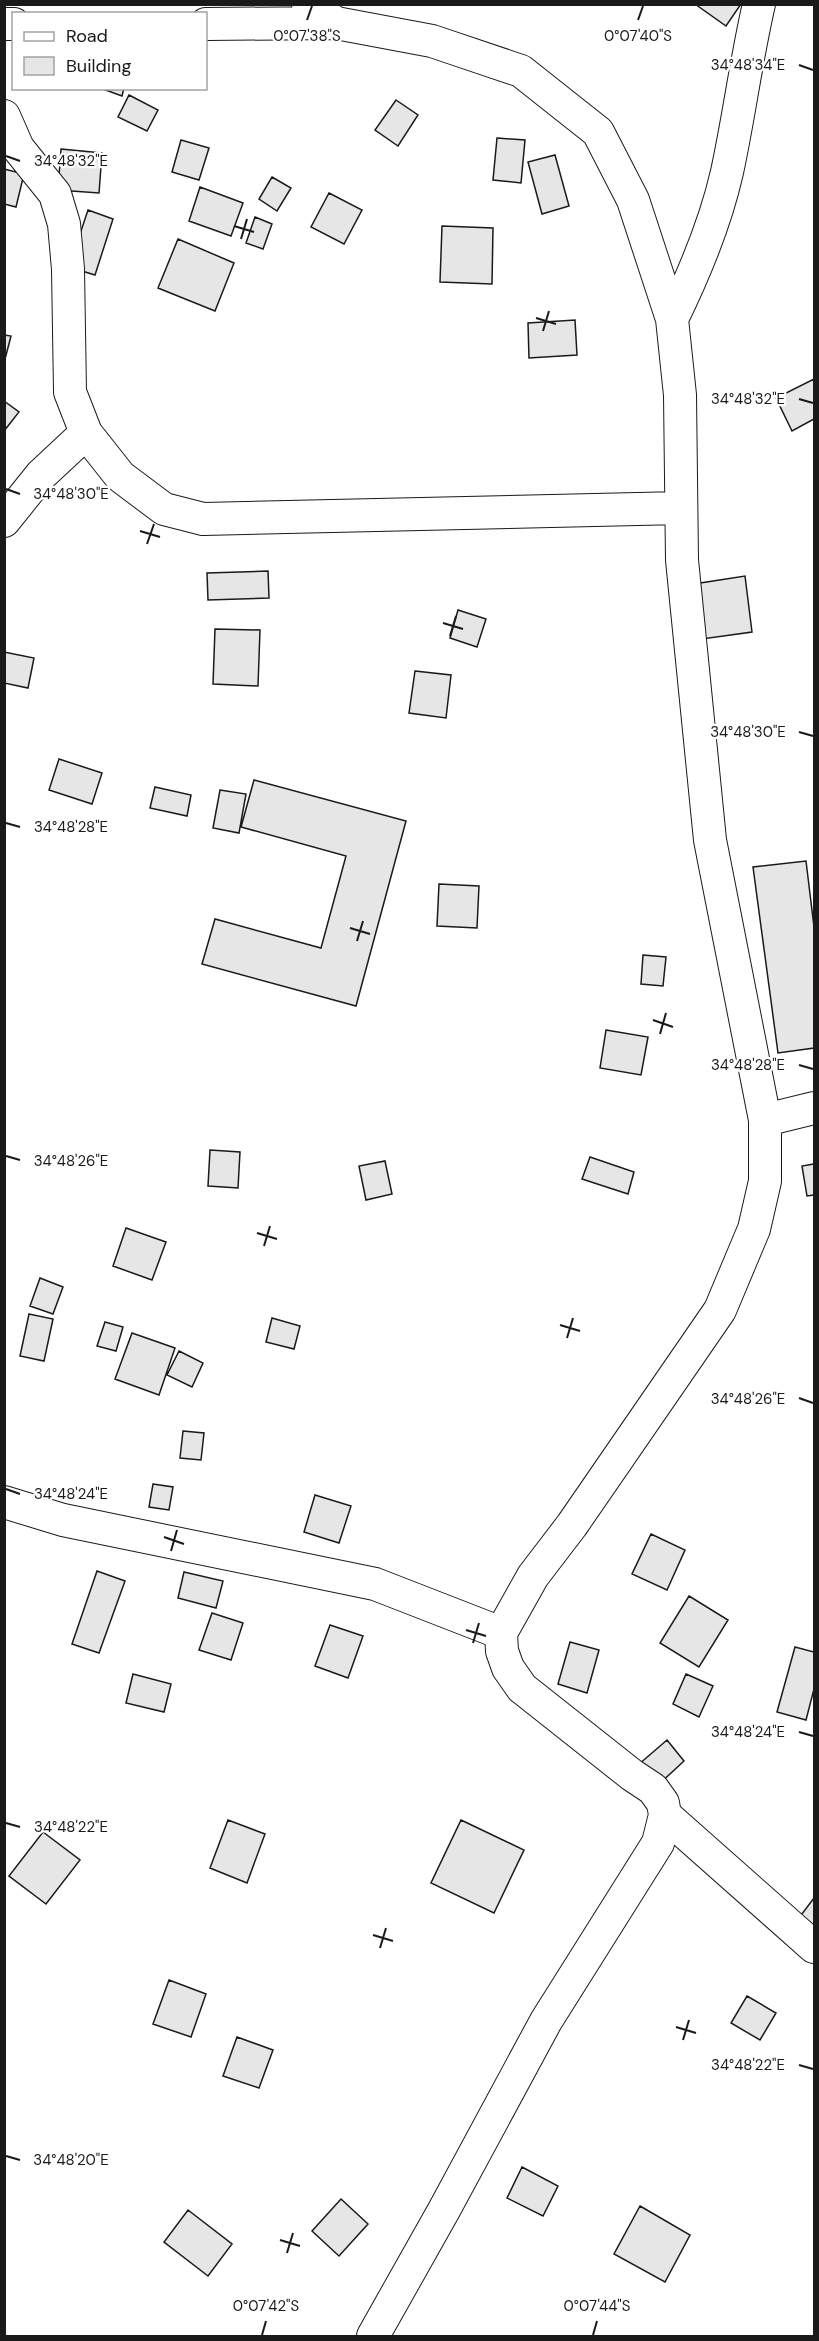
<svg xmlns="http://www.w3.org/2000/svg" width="819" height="2341" viewBox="0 0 819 2341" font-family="'DM Sans',sans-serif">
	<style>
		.building { fill: #e6e6e6; stroke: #1a1a1a; stroke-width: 1.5 }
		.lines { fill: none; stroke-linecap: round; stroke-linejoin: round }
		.minor-casing { stroke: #1a1a1a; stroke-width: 34 }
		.minor { stroke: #fff; stroke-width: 32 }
		.ticks { fill: none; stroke: #1a1a1a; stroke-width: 2 }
		.ticks-label { font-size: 15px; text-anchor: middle; fill: #1a1a1a; stroke: #fff; stroke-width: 4.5; stroke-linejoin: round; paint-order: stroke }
	</style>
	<rect width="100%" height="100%" fill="#fff"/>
	<path class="building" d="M695 4H741L726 26Z
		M100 88H124L122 96Z
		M129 95 158 110 147 131 118 117Z
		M396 100 418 115 398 146 375 130Z
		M497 138 525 140 521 183 493 180Z
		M181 140 209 148 199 180 172 172Z
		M61 149 102 153 99 193 58 190Z
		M555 155 569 206 542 214 528 162Z
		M4 169 24 174 16 207 4 204Z
		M272 177 291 188 277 211 259 199Z
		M200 187 243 203 231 236 189 221Z
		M329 193 362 210 344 244 311 227Z
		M88 210 113 219 95 275 69 267Z
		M255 217 272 224 263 249 246 243Z
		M442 226 493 228 492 284 440 282Z
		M178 239 234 263 215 311 158 288Z
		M575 320 577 355 529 358 528 323Z
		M4 335 11 336 4 363Z
		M814 379V419L792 431 776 398Z
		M4 401 19 412 4 431Z
		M268 571 269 598 208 600 207 573Z
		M745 576 752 632 702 639 694 584Z
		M458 610 486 619 477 647 450 638Z
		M215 629 260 630 258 686 213 684Z
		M4 652 34 658 28 688 4 683Z
		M415 671 451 675 446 718 409 713Z
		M59 759 102 773 92 804 49 790Z
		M254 780 406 821 356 1006 202 964 215 919 321 948 346 856 241 827Z
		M155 787 191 795 187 816 150 808Z
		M220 790 246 794 239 833 213 828Z
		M806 861 814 927V1048L778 1053 753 867Z
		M439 884 479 886 477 928 437 926Z
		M643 955 666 957 663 986 641 984Z
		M606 1030 648 1037 641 1075 600 1068Z
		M210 1150 240 1152 238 1188 208 1186Z
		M590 1157 634 1172 628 1194 582 1179Z
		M385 1161 392 1194 366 1200 359 1166Z
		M814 1164V1195L807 1196 802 1166Z
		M126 1228 166 1242 152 1280 113 1266Z
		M40 1278 63 1287 53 1314 30 1306Z
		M29 1314 53 1319 44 1361 20 1356Z
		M272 1318 300 1326 294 1349 266 1342Z
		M105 1322 123 1327 116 1351 97 1346Z
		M132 1333 175 1348 159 1395 115 1379Z
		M179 1351 203 1363 192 1387 167 1375Z
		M183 1431 204 1433 201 1460 180 1458Z
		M153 1484 173 1487 169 1510 149 1507Z
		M315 1495 351 1506 339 1543 304 1532Z
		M651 1534 685 1550 667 1590 632 1574Z
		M97 1571 125 1581 99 1653 72 1644Z
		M184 1572 223 1581 216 1608 178 1598Z
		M689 1596 728 1620 699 1667 660 1643Z
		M212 1613 243 1623 231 1660 199 1650Z
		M330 1625 363 1636 348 1678 315 1666Z
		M570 1642 599 1650 587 1693 558 1684Z
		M795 1647 814 1652V1689L806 1720 777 1712Z
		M133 1674 171 1684 164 1712 126 1703Z
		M686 1674 713 1686 699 1717 673 1704Z
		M667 1740 684 1761 657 1786 638 1765Z
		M228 1820 265 1834 247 1883 210 1868Z
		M461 1820 524 1850 494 1913 431 1883Z
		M43 1832 80 1860 46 1904 9 1876Z
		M814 1898V1944L792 1927Z
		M169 1980 206 1994 191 2037 153 2024Z
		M747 1996 776 2013 760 2040 731 2023Z
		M237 2037 273 2050 259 2088 223 2076Z
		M522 2167 558 2186 543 2216 507 2198Z
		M341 2199 368 2224 339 2256 312 2231Z
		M640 2206 690 2235 665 2282 614 2254Z
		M188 2210 232 2244 208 2276 164 2242Z"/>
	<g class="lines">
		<g class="minor-casing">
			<path id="minor" d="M308 4 336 23 432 41 521 71 598 132 633 200 672 319 680 395 682 560 710 840 765 1120V1181L754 1229 720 1310 572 1525 533 1576 501 1633 502 1651 508 1668 522 1688 632 1775 653 1789 663 1803 665 1815 658 1843 546 2021 444 2210 373 2336
				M4 24H14
				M206 24 336 23
				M4 116 18 148 55 194 64 224 68 269 70 392 86 433 120 476 164 509 203 519 681 508
				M672 319C694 274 716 221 727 172 739 117 746 60 759 4
				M4 521 41 475 86 433
				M765 1120 814 1108
				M4 1502 63 1520 375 1584 501 1633
				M665 1815 814 1947"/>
		</g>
		<use href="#minor" class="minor"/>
	</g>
	<path class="ticks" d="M307 20 312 6M638 20 643 6M799 65 813 70M6 156 20 161M234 226 254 232M241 239 247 219M536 318 556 324M543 331 549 311M799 399 813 403M6 489 20 494M140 531 160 537M147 544 154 524M443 623 463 629M450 636 456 616M799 732 813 736M6 823 20 827M350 928 370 934M357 941 363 921M653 1020 673 1027M660 1034 666 1013M799 1065 813 1069M6 1156 20 1160M257 1233 277 1239M264 1246 270 1226M560 1325 580 1331M567 1338 573 1318M799 1398 813 1403M6 1489 20 1494M164 1537 184 1544M171 1551 177 1530M466 1630 486 1636M473 1643 479 1623M799 1732 813 1736M6 1823 20 1827M373 1935 393 1941M380 1948 386 1928M676 2027 696 2033M683 2040 689 2020M799 2065 813 2069M6 2156 20 2160M280 2240 300 2246M287 2253 293 2233M262 2335 266 2321M593 2335 597 2321"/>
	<g class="ticks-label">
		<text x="307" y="41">0°07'38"S</text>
		<text x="638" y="41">0°07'40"S</text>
		<text x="748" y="70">34°48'34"E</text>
		<text x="71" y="166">34°48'32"E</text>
		<text x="748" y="404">34°48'32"E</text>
		<text x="71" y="499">34°48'30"E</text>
		<text x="748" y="737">34°48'30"E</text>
		<text x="71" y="832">34°48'28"E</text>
		<text x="748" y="1070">34°48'28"E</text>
		<text x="71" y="1166">34°48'26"E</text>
		<text x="748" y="1404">34°48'26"E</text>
		<text x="71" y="1499">34°48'24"E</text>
		<text x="748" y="1737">34°48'24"E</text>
		<text x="71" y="1832">34°48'22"E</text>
		<text x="748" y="2070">34°48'22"E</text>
		<text x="71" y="2165">34°48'20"E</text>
		<text x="266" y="2311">0°07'42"S</text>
		<text x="597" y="2311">0°07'44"S</text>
	</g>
	<rect width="819" height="2341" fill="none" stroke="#1a1a1a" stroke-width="12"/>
	<rect x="12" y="12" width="195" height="78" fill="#ffffff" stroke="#a3a3a3" stroke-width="1.5"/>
	<rect x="24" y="32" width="30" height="9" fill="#ffffff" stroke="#a3a3a3" stroke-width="1.5"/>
	<text x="66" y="42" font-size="18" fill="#1a1a1a">Road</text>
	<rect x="24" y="57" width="30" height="18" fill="#e6e6e6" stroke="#a3a3a3" stroke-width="1.5"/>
	<text x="66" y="72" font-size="18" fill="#1a1a1a">Building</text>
</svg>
